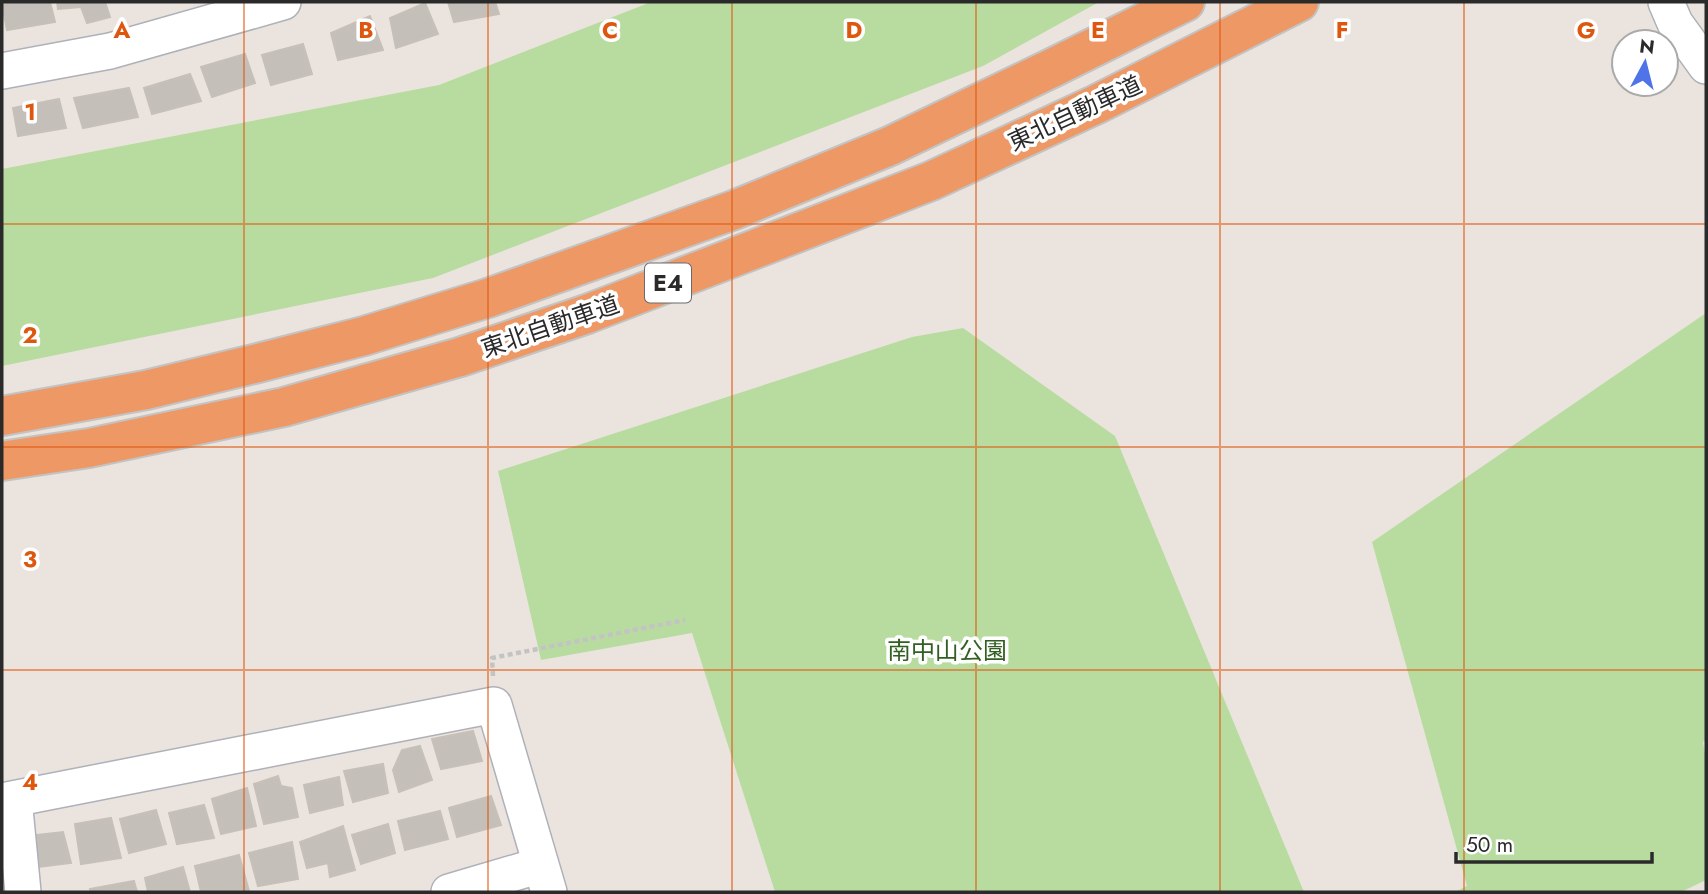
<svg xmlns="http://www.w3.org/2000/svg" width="1708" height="894" viewBox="0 0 1708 894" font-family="Jost,'Noto Sans JP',sans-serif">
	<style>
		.green { fill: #b8dca0 }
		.building { fill: #c4bfb9; stroke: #c6c0b8; stroke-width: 2 }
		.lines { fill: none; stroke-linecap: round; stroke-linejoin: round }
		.minor-casing { stroke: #aeb1b9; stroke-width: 38 }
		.highway-casing { stroke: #c3c3c3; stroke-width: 42 }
		.path { stroke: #c3c3c3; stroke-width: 4.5; stroke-dasharray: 5 3.5; stroke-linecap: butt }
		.minor { stroke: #fff; stroke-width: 35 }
		.highway { stroke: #ee9865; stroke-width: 38 }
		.grid { fill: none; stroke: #de570e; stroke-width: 2; stroke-opacity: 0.55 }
		.labels { text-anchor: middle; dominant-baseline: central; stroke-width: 7; stroke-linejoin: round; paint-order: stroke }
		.shield { fill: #fff; stroke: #6a6a6a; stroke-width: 2 }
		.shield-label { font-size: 23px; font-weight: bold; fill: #2a2a2a }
		.street-label { font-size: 24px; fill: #2a2a2a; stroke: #fff }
		.park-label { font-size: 24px; fill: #326021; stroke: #fff }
		.grid-label { font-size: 23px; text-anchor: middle; font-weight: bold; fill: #de570e; stroke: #fff; stroke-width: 7; stroke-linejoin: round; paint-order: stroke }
	</style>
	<rect width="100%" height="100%" fill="#ebe4de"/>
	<path class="green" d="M651 2H1099L983 66 433 278 2 366V169L439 85Z
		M1706 313V740L1703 742 1706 759V880L1681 892H1455L1467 886 1372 542Z
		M963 328 1115 436 1304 892H775L692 633 541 660 498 471 912 337Z"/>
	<path class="building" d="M14 2H50L55 22 7 30 2 5Z
		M57 2H105L110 17 87 23 81 7 58 9Z
		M448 2H495L499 14 454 22Z
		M425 3 438 34 396 48 390 18Z
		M370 16 383 50 338 60 331 33Z
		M303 44 312 74 271 85 262 55Z
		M245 54 255 83 212 97 201 67Z
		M190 74 201 101 152 114 144 88Z
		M129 88 138 117 83 128 74 98Z
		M59 99 66 128 18 136 13 108Z
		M473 731 482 761 441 769 432 739Z
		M420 746 432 780 399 792 393 770 402 750Z
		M383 764 388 793 353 802 344 771Z
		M278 776 281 786 292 788 298 817 264 824 254 784Z
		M339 777 343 805 310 813 304 785Z
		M247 788 256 826 221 834 212 799Z
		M491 796 501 825 457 837 449 808Z
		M204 805 214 838 177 844 169 813Z
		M156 810 166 844 129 853 120 819Z
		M440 811 448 839 405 850 398 821Z
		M111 818 121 858 81 864 75 824Z
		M388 824 395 853 361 864 352 835Z
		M343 826 355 870 330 877 328 863 307 868 300 842Z
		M63 832 71 863 31 868 29 836Z
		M292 842 298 879 258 886 249 853Z
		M239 855 249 891 201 892 195 866Z
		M183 867 190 892H148L145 878Z
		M134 881 137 892H91L90 889Z"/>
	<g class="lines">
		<g class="minor-casing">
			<path id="minor" d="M1666 2 1675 23 1706 66
				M2 71 110 51 283 2
				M14 799 23 892
				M2 801 494 705 549 892
				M449 892 541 865"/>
		</g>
		<g class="highway-casing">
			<path id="highway" d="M2 416 146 390 254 364 364 336 488 298 734 210 890 146 1052 68 1185 2
				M2 461 89 448 284 407 460 357 587 314 931 181 1097 104 1299 2"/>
		</g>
		<path class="path" d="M493 676 492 658 685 620"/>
		<use href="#minor" class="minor"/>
		<use href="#highway" class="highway"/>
	</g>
	<path class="grid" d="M244 2V892M488 2V892M732 2V892M976 2V892M1220 2V892M1464 2V892M2 224H1706M2 447H1706M2 670H1706"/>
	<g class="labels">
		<rect class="shield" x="645" y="263.5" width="46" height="39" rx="5"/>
		<g class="shield-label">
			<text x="668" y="283">E4</text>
		</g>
		<g class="street-label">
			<text transform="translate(1075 113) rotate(-25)">東北自動車道</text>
			<text transform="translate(550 326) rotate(-19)">東北自動車道</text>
		</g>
		<g class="park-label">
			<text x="947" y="650">南中山公園</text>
		</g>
	</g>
	<g class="grid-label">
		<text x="122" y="38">A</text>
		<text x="366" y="38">B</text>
		<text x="610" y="38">C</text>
		<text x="854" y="38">D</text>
		<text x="1098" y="38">E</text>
		<text x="1342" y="38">F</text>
		<text x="1586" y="38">G</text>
		<text x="30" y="120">1</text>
		<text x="30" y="343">2</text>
		<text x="30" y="567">3</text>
		<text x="30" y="790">4</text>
	</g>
	<rect width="1708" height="894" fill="none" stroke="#2a2a2a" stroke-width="7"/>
	<g transform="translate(1645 63) rotate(7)"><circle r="33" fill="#ffffff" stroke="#aaaaaa" stroke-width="2"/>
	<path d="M0-5L12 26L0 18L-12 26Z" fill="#4e74e8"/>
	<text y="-10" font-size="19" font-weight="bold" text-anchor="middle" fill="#2a2a2a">N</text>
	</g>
	<path d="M1456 852v10h196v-10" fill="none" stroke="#2a2a2a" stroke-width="3.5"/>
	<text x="1466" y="852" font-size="21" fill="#2a2a2a" stroke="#ffffff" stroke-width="5" paint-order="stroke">50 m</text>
</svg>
